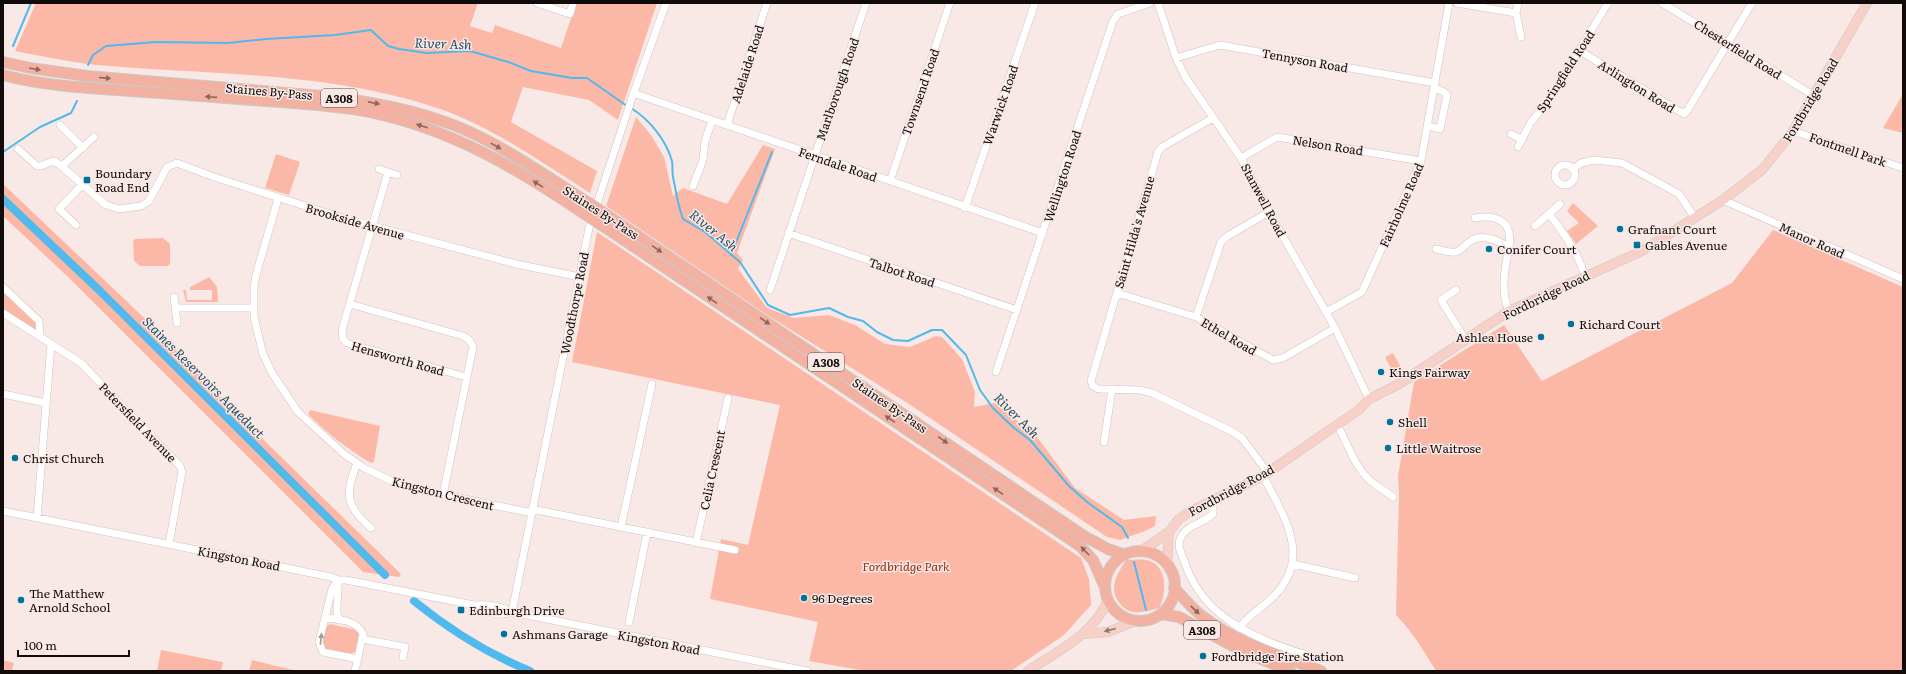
<svg xmlns="http://www.w3.org/2000/svg" width="1906" height="674" viewBox="0 0 1906 674" font-family="Literata,serif">
	<style>
		.green { fill: #fcb8a7 }
		.lines { fill: none; stroke-linecap: round; stroke-linejoin: round }
		.stream { stroke: #51b9ec; stroke-width: 2 }
		.canal { stroke: #51b9ec; stroke-width: 8 }
		.minor-casing { stroke: #d0c2be; stroke-width: 8 }
		.major-casing { stroke: #cbcac9; stroke-width: 10 }
		.highway-casing { stroke: #cbcac9; stroke-width: 12 }
		.minor { stroke: #fff; stroke-width: 7 }
		.major { stroke: #f7d0c7; stroke-width: 9 }
		.highway { stroke: #f2b1a1; stroke-width: 10 }
		.highway-bridge-casing { stroke: #cbcac9; stroke-width: 12; stroke-linecap: butt }
		.highway-bridge { stroke: #f2b1a1; stroke-width: 10 }
		.oneway { fill: #8d675e }
		.oneway2 { fill: #907872 }
		.oneway3 { fill: #a09e9d }
		.poi-dot { fill: #01729d; stroke: #f8e9e6; stroke-width: 1.5 }
		.labels { text-anchor: middle; dominant-baseline: central; stroke-width: 3; stroke-linejoin: round; paint-order: stroke }
		.shield { fill: #f8e9e6; stroke: #564e4d; stroke-width: 1 }
		.shield-label { font-size: 11px; font-weight: bold; fill: #110c0b }
		.street-label { font-size: 12px; fill: #110c0b; stroke: #f8e9e6 }
		.poi-label { font-size: 12px; fill: #110c0b; stroke: #f8e9e6; text-anchor: start }
		.park-label { font-size: 12px; font-style: italic; fill: #97290c; stroke: #f8e9e6 }
		.water-label { font-size: 13px; font-style: italic; fill: #244f65; stroke: #f8e9e6 }
	</style>
	<rect width="100%" height="100%" fill="#f8e9e6"/>
	<path class="green" d="M36 3H478L470 26 492 33 495 25 561 48 576 3H657L618 120 589 100 523 87 511 122 597 171 590 193C541 162 494 128 440 109 329 71 210 75 96 65 69 62 42 56 15 51Z
		M1903 94V133L1883 128Z
		M636 117 651 135 664 157 673 196 683 188 727 204 763 145 775 149 737 253 743 260 738 269 767 308 794 318 829 315 855 325 885 344 910 347 936 336 942 337 962 359 975 392 974 407 995 403 1037 437 1075 488 1124 520 1156 516 1155 526 1145 531 1120 540 1107 537 912 406 764 313 606 206Z
		M276 154 300 162 289 195 265 188Z
		M3 184 157 330 234 411 401 574 399 577 363 572 68 277 3 216Z
		M1573 203 1598 226 1576 244 1567 231 1579 223 1567 211Z
		M1773 230 1903 287V671H1436C1423 650 1414 634 1396 615L1399 494 1398 476 1414 382 1504 325 1542 381 1732 283Z
		M597 232 1081 558 1089 579 1091 605 1064 635 1011 671H865L809 661 818 622 710 599 721 539 748 545 780 405 572 362Z
		M163 238 170 244V264L167 266H140L134 261 133 241 135 239Z
		M209 277 217 287 218 302H186L183 290H186L187 300H212V290H190V287Z
		M3 287 39 321 40 337 3 313Z
		M1393 353 1403 371 1395 376 1385 357Z
		M310 410 380 426 374 462 371 463C347 449 327 433 308 414Z
		M1126 560C1132 560 1140 559 1146 560 1168 564 1167 593 1159 608 1151 610 1142 613 1134 612 1130 612 1123 608 1121 605 1107 590 1117 574 1126 560Z
		M330 624 357 630 359 633 356 652 346 654 326 650 322 644 326 627Z
		M161 650 223 662 221 671H157Z
		M3 660 14 663 12 671H3Z
		M252 660 293 670V671H249Z"/>
	<g class="lines">
		<path class="stream" d="M13 46 31 3
			M88 65 93 55 106 46 156 42 228 43 266 39 335 35 371 30 388 46 399 49 427 53 470 51 508 62 531 71 572 78H587L627 106
			M631 108C650 120 666 140 672 161 673 166 672 172 673 177 676 191 678 206 683 219L705 232 740 262 768 305 790 315 829 308 848 317 863 321 877 332 893 340 908 341 932 330H942L966 355 980 390 993 408 1014 428 1030 440 1069 486 1087 502 1122 527 1128 538
			M3 152 40 127 71 113 77 101
			M731 255 772 152
			M1134 562 1146 610"/>
		<path class="canal" d="M3 199 100 291 385 575
			M414 601C450 630 488 654 530 671"/>
		<g class="minor-casing">
			<path id="minor" d="M537 3 570 14 573 3
				M1158 3 1176 58 1186 78 1241 158 1269 212 1335 328 1369 399
				M1457 3 1516 13 1518 3
				M1662 3 1813 95
				M1516 13 1521 37
				M1580 51 1684 114 1687 111 1752 3
				M1176 58 1220 45 1435 83
				M633 93 1043 233
				M1213 118 1162 147 1158 152 1091 381 1093 386 1098 389 1140 390 1152 393 1231 431 1242 438 1268 473
				M60 125 83 148
				M727 125 767 3
				M1428 126 1440 129 1447 95 1444 92 1434 88
				M1793 131 1903 168
				M1511 134 1522 140
				M1518 147 1531 122 1547 103 1608 3
				M18 149 37 166H41L53 161 59 164 106 205 119 209 141 206 149 201 167 167 177 163 214 177 343 218 516 264 580 277
				M1241 158 1277 137 1421 161
				M1555 175a10 10 0 1 1 20 0a10 10 0 1 1-20 0Z
				M62 166 94 137
				M379 169 397 175
				M1573 169 1581 163 1594 160 1622 163 1679 194 1695 218
				M388 172 342 330 343 339 347 343 466 377
				M890 181 950 3
				M693 186 703 160 705 141 712 121
				M278 199 256 275 254 287V317L263 354 272 373 298 412 344 454 364 468 396 483 421 490 532 513
				M1723 200 1903 279
				M965 208 1035 3
				M1549 214C1563 232 1579 254 1585 277
				M1475 218C1498 214 1513 222 1509 247
				M76 225 59 209 82 185
				M1535 226 1560 204
				M788 233 1017 310
				M1436 249C1442 250 1450 253 1455 252 1460 252 1464 246 1468 243 1480 232 1497 240 1509 247 1505 268 1500 291 1509 311
				M3 287 39 321 40 337
				M770 290 866 3
				M1456 290 1441 300 1465 339
				M1117 293 1196 317 1273 360 1283 358 1335 328
				M174 297 177 323
				M350 304 463 336C468 338 471 341 473 347L443 495
				M177 308H254
				M1326 312 1362 292 1421 161 1449 3
				M3 313 81 363 180 466 182 472 169 544
				M1196 317 1221 242 1226 237 1269 212
				M996 372 1113 21 1118 14 1150 3
				M3 394 46 403
				M1337 425C1347 441 1351 459 1364 474 1371 484 1383 489 1393 497
				M1104 442 1112 389
				M357 463C345 494 345 506 371 528
				M1210 502 1213 509V514C1204 523 1187 525 1181 537 1176 545 1182 555 1185 563 1202 616 1254 639 1304 654
				M532 509 735 550
				M3 511 331 577 338 580H346L474 605C487 604 500 606 512 612L807 671
				M37 518 51 344
				M621 527 652 384
				M696 543 728 398
				M1293 564 1355 578
				M338 580 332 589 319 642 323 652 358 659
				M474 605C486 613 499 617 512 612
				M512 612 589 228 632 98 666 3
				M325 619C338 617 358 622 363 634L355 671
				M338 620C335 606 339 594 338 580
				M629 622 647 533
				M1239 628C1248 615 1262 608 1273 597 1313 558 1284 516 1263 476
				M362 639 405 647 403 657"/>
		</g>
		<g class="major-casing">
			<path id="major" d="M1141 551 1169 532 1178 520 1189 512 1263 476 1360 409 1369 399 1399 384 1509 311 1642 251 1723 200 1763 169 1793 131 1867 3
				M1167 564 1169 532
				M1084 634 1108 632 1135 621
				M1028 671C1059 650 1091 636 1108 601"/>
		</g>
		<g class="highway-casing">
			<path id="highway" d="M3 62 30 68 87 76 323 96C368 101 413 109 456 126 503 145 546 176 589 203
				M3 75C44 86 87 88 130 91 180 94 231 99 282 102 311 105 341 106 369 112 451 129 515 167 583 213
				M613 219 1084 536 1108 549 1125 555
				M609 230 1080 546 1093 560 1104 585
				M1105 586a35 35 0 1 1 70 0a35 35 0 1 1-70 0Z
				M1174 588C1183 597 1191 608 1202 616 1236 643 1281 656 1321 671
				M1161 614 1179 617 1242 651 1290 671"/>
		</g>
		<use href="#minor" class="minor"/>
		<use href="#major" class="major"/>
		<use href="#highway" class="highway"/>
		<g class="highway-bridge-casing">
			<path id="highway-bridge" d="M589 203 613 219
				M583 213 609 230"/>
		</g>
		<use href="#highway-bridge" class="highway-bridge"/>
	</g>
	<defs><path id="oneway-solid" d="M-6-.8H1V-3.2L6.5 0L1 3.2V.8H-6Z"/></defs>
	<g class="oneway">
		<use href="#oneway-solid" transform="translate(35 69) rotate(10)"/>
		<use href="#oneway-solid" transform="translate(105 78) rotate(5)"/>
		<use href="#oneway-solid" transform="translate(211 97) rotate(-176)"/>
		<use href="#oneway-solid" transform="translate(374 103) rotate(11)"/>
		<use href="#oneway-solid" transform="translate(422 126) rotate(-162)"/>
		<use href="#oneway-solid" transform="translate(496 146) rotate(29)"/>
		<use href="#oneway-solid" transform="translate(538 184) rotate(-148)"/>
		<use href="#oneway-solid" transform="translate(657 249) rotate(34)"/>
		<use href="#oneway-solid" transform="translate(712 300) rotate(-146)"/>
		<use href="#oneway-solid" transform="translate(765 321) rotate(34)"/>
		<use href="#oneway-solid" transform="translate(890 419) rotate(-146)"/>
		<use href="#oneway-solid" transform="translate(943 440) rotate(34)"/>
		<use href="#oneway-solid" transform="translate(998 491) rotate(-146)"/>
		<use href="#oneway-solid" transform="translate(1085 551) rotate(-134)"/>
		<use href="#oneway-solid" transform="translate(1195 610) rotate(43)"/>
	</g>
	<use class="oneway2" href="#oneway-solid" transform="translate(1110 630) rotate(166)"/>
	<use class="oneway3" href="#oneway-solid" transform="translate(321 639) rotate(-83)"/>
	<g class="poi-dot">
		<rect x="83" y="176" width="8" height="8" rx="2"/>
		<circle cx="1620" cy="229" r="4"/>
		<rect x="1633" y="241" width="8" height="8" rx="2"/>
		<circle cx="1489" cy="249" r="4"/>
		<circle cx="1571" cy="324" r="4"/>
		<circle cx="1541" cy="337" r="4"/>
		<circle cx="1381" cy="372" r="4"/>
		<circle cx="1390" cy="422" r="4"/>
		<circle cx="1388" cy="448" r="4"/>
		<circle cx="15" cy="458" r="4"/>
		<circle cx="804" cy="598" r="4"/>
		<circle cx="21" cy="600" r="4"/>
		<rect x="457" y="606" width="8" height="8" rx="2"/>
		<circle cx="504" cy="634" r="4"/>
		<circle cx="1203" cy="656" r="4"/>
	</g>
	<g class="labels">
		<g class="shield">
			<rect x="321" y="89" width="36" height="18" rx="3"/>
			<rect x="808" y="353" width="36" height="18" rx="3"/>
			<rect x="1184" y="621" width="36" height="18" rx="3"/>
		</g>
		<g class="shield-label">
			<text x="339" y="98">A308</text>
			<text x="826" y="362">A308</text>
			<text x="1202" y="630">A308</text>
		</g>
		<g class="street-label">
			<text transform="translate(1738 49) rotate(32)">Chesterfield Road</text>
			<text transform="translate(1305 60) rotate(10)">Tennyson Road</text>
			<text transform="translate(747 64) rotate(-72)">Adelaide Road</text>
			<text transform="translate(1565 71) rotate(-57)">Springfield Road</text>
			<text transform="translate(1637 86) rotate(32)">Arlington Road</text>
			<text transform="translate(837 89) rotate(-71)">Marlborough Road</text>
			<text transform="translate(269 91) rotate(5)">Staines By-Pass</text>
			<text transform="translate(920 92) rotate(-71)">Townsend Road</text>
			<text transform="translate(1810 100) rotate(-59)">Fordbridge Road</text>
			<text transform="translate(1000 105) rotate(-71)">Warwick Road</text>
			<text transform="translate(1328 145) rotate(9)">Nelson Road</text>
			<text transform="translate(1848 149) rotate(19)">Fontmell Park</text>
			<text transform="translate(838 164) rotate(19)">Ferndale Road</text>
			<text transform="translate(1062 176) rotate(-72)">Wellington Road</text>
			<text transform="translate(1264 200) rotate(62)">Stanwell Road</text>
			<text transform="translate(1401 205) rotate(-66)">Fairholme Road</text>
			<text transform="translate(601 212) rotate(33)">Staines By-Pass</text>
			<text transform="translate(355 221) rotate(16)">Brookside Avenue</text>
			<text transform="translate(1134 232) rotate(-74)">Saint Hilda's Avenue</text>
			<text transform="translate(1812 240) rotate(24)">Manor Road</text>
			<text transform="translate(902 272) rotate(18)">Talbot Road</text>
			<text transform="translate(1546 295) rotate(-26)">Fordbridge Road</text>
			<text transform="translate(574 303) rotate(-79)">Woodthorpe Road</text>
			<text transform="translate(1229 336) rotate(30)">Ethel Road</text>
			<text transform="translate(398 358) rotate(16)">Hensworth Road</text>
			<text transform="translate(890 405) rotate(34)">Staines By-Pass</text>
			<text transform="translate(138 422) rotate(46)">Petersfield Avenue</text>
			<text transform="translate(712 470) rotate(-78)">Celia Crescent</text>
			<text transform="translate(1231 490) rotate(-28)">Fordbridge Road</text>
			<text transform="translate(443 493) rotate(14)">Kingston Crescent</text>
			<text transform="translate(239 558) rotate(11)">Kingston Road</text>
			<text transform="translate(659 642) rotate(11)">Kingston Road</text>
		</g>
		<g class="poi-label">
			<text x="95" y="173">Boundary<tspan x="95" dy="14">Road End</tspan></text>
			<text x="1628" y="229">Grafnant Court</text>
			<text x="1645" y="245">Gables Avenue</text>
			<text x="1497" y="249">Conifer Court</text>
			<text x="1579" y="324">Richard Court</text>
			<text x="1533" y="337" text-anchor="end">Ashlea House</text>
			<text x="1389" y="372">Kings Fairway</text>
			<text x="1398" y="422">Shell</text>
			<text x="1396" y="448">Little Waitrose</text>
			<text x="23" y="458">Christ Church</text>
			<text x="29" y="593">The Matthew<tspan x="29" dy="14">Arnold School</tspan></text>
			<text x="812" y="598">96 Degrees</text>
			<text x="469" y="610">Edinburgh Drive</text>
			<text x="512" y="634">Ashmans Garage</text>
			<text x="1211" y="656">Fordbridge Fire Station</text>
		</g>
		<g class="park-label">
			<text x="906" y="566">Fordbridge Park</text>
		</g>
		<g class="water-label">
			<text transform="translate(443 43) rotate(2)">River Ash</text>
			<text transform="translate(714 230) rotate(39)">River Ash</text>
			<text transform="translate(204 377) rotate(45)">Staines Reservoirs Aqueduct</text>
			<text transform="translate(1017 415) rotate(45)">River Ash</text>
		</g>
	</g>
	<rect width="1906" height="674" fill="none" stroke="#110c0b" stroke-width="8"/>
	<path d="M18 650v6h111v-6" fill="none" stroke="#110c0b" stroke-width="2"/>
	<text x="24" y="650" font-size="12" fill="#110c0b" stroke="#f8e9e6" stroke-width="3" paint-order="stroke">100 m</text>
</svg>
